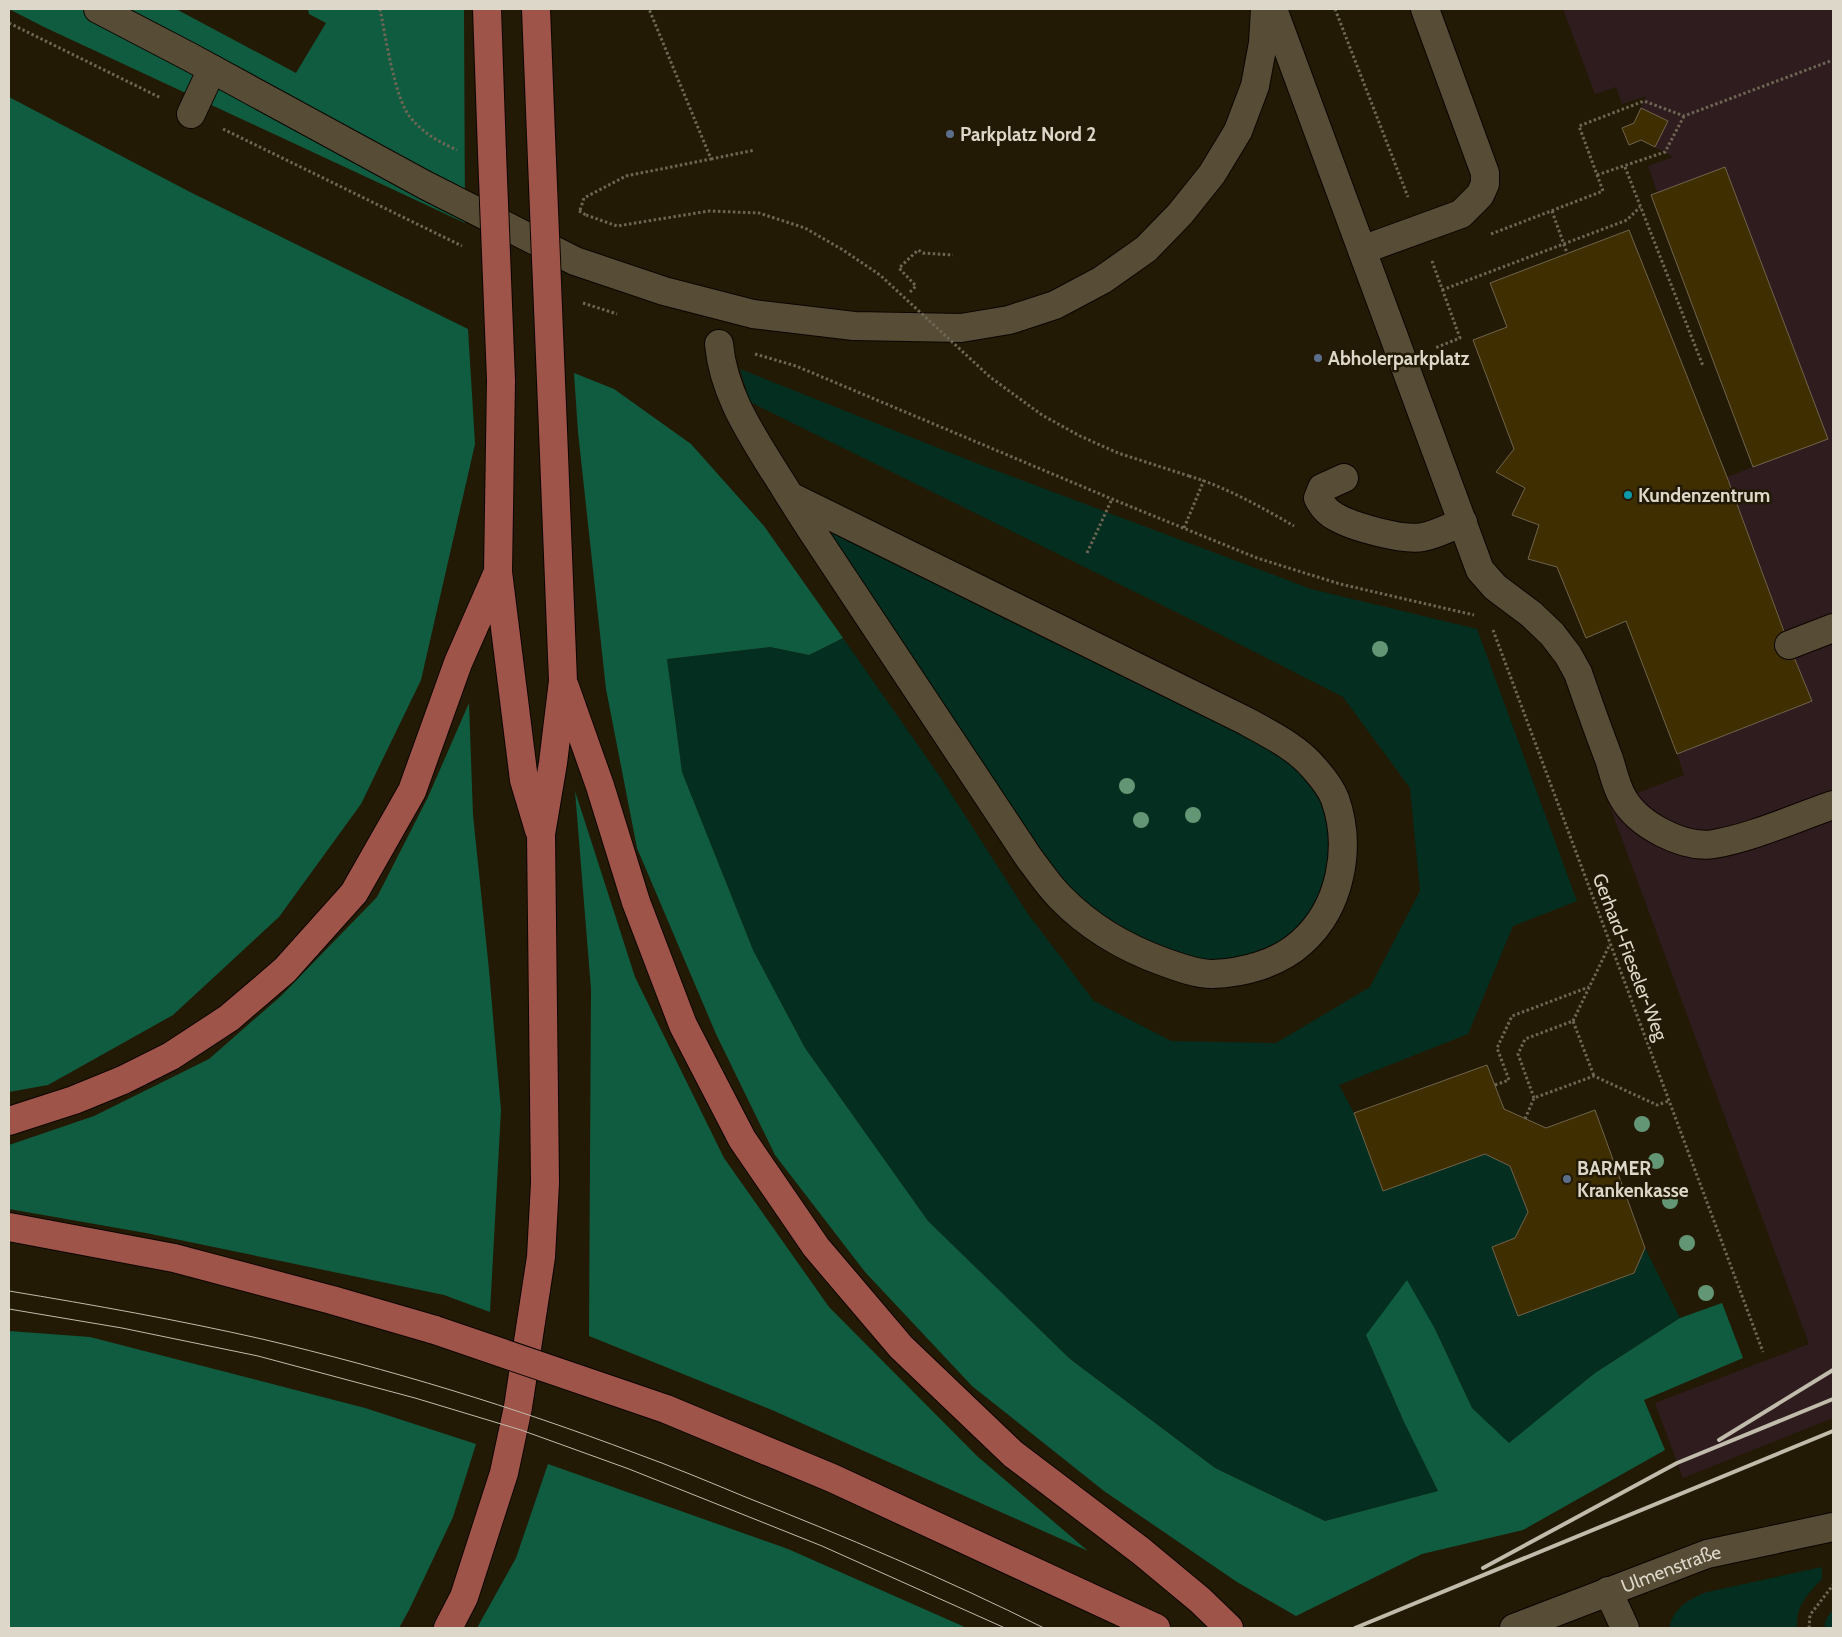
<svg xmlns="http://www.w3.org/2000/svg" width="1842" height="1637" viewBox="0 0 1842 1637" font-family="Cabin,sans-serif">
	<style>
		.industrial { fill: #2f1c1e }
		.green { fill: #042e1f }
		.forest { fill: #105c41 }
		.building { fill: #3f2e00; stroke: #6f644c }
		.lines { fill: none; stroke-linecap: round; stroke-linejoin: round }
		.minor-casing { stroke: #0c0500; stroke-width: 30 }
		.major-casing { stroke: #0c0500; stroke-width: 30 }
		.path { stroke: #6e6654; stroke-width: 3; stroke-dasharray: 2.5 2.5; stroke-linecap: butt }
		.minor { stroke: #574d36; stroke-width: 28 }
		.major { stroke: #9e5448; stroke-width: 28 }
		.tram { stroke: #c1bbac; stroke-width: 1 }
		.rail { stroke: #c1bbac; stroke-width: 4 }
		.major-bridge-casing { stroke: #0c0500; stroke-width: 30; stroke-linecap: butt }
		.path-bridge { stroke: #6e6654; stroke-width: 3; stroke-dasharray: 2.5 2.5; stroke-linecap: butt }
		.major-bridge { stroke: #9e5448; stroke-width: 28 }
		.tree { fill: #639674 }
		.service-dot { fill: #5c6f8a; stroke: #231a05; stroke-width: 2 }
		.culture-dot { fill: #0f9aa8; stroke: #231a05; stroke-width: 2 }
		.labels { text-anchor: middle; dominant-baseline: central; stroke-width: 5; stroke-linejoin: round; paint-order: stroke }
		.poi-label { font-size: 19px; font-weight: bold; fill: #ddd7c9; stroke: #231a05; text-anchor: start }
		.street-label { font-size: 19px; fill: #ddd7c9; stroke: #231a05 }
	</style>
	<rect width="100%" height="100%" fill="#231a05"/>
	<path class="industrial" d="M1563 9H1833V1418L1683 1478 1655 1403 1809 1344 1609 804 1684 775 1677 754 1811 701 1727 477 1753 467 1651 195 1657 192 1648 166 1673 157 1641 140 1634 123 1646 96 1622 104 1616 87 1595 94Z"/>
	<path class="green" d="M740 369 976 463 1311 589 1477 629 1577 901 1513 926 1468 1034 1339 1085 1354 1113 1383 1191 1485 1154 1510 1166 1528 1212 1515 1238 1492 1247 1634 1273 1645 1248 1680 1318 1595 1373 1509 1444 1472 1408 1435 1329 1366 1335 1404 1422 1438 1491 1325 1521 1215 1468 1070 1359 928 1221 805 1048 753 950 682 772 667 659 770 647 809 655 843 638 941 778 1028 914 1094 1001 1171 1041 1276 1043 1370 987 1420 891 1410 788 1343 697 1186 617 750 402Z
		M818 522 1283 749 1322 792 1334 845 1320 907 1286 945 1229 965 1173 953 1112 924 1062 884Z
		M1822 1567V1579C1807 1595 1796 1605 1797 1628H1669C1674 1608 1688 1599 1707 1592Z
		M1833 1610V1628H1825C1824 1621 1828 1615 1833 1610Z"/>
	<path class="forest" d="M9 9H176L296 73 326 23 309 14 308 9H464L465 223 44 27Z
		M9 97 190 192 468 329 475 444 421 680 361 804 279 917 173 1015 48 1085 9 1092Z
		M574 373 614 389 691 444 764 526 843 638 809 655 770 647 667 659 682 772 753 950 805 1048 928 1221 1070 1359 1215 1468 1325 1521 1438 1491 1404 1422 1366 1335 1407 1280 1435 1329 1472 1408 1509 1443 1595 1373 1680 1318 1722 1303 1743 1358 1644 1400 1665 1450 1523 1530 1422 1554 1296 1616 1237 1582 1104 1491 972 1386 865 1272 775 1155 716 1034 637 848 606 689 578 432Z
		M469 703 473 815 489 970 501 1110 490 1312 444 1295 300 1265 146 1233 9 1209V1145L94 1116 209 1059 281 996 377 897 428 797Z
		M575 791 635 977 724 1158 829 1307 977 1456 1088 1551 772 1410 589 1336 591 989Z
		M9 1331 90 1337 365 1408 476 1444 453 1517 409 1610 399 1628H9Z
		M548 1464 788 1549 967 1628H477L516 1558Z"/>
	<path class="building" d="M1641 108 1668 121 1655 147 1641 140 1629 145 1622 128 1634 123Z
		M1725 167 1828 439 1753 467 1651 195Z
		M1629 230 1727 477 1789 645 1812 701 1677 754 1626 621 1586 638 1557 567 1528 559 1539 525 1512 515 1525 488 1496 472 1514 449 1473 340 1507 327 1490 283Z
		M1487 1065 1504 1109 1546 1128 1595 1110 1645 1248 1634 1273 1518 1316 1492 1247 1515 1238 1528 1212 1510 1166 1485 1154 1383 1191 1354 1113Z"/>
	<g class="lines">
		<g class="minor-casing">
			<g id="minor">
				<path d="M98 9 190 57 425 185 575 261 664 291 753 314 854 326 961 328 1009 320 1055 305 1102 280 1146 249 1180 214 1212 174 1238 131 1255 86 1263 43 1265 9"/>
				<path d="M1273 9 1480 570 1495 587 1531 614 1552 634 1568 655 1578 673C1588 702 1598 730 1609 759 1613 771 1616 787 1623 798 1638 825 1684 849 1714 844 1754 837 1795 818 1833 805"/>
				<path d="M191 114 212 69"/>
				<path d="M1362 250 1461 214 1480 195 1485 184V173L1425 9"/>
				<path d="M719 344C723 389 746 426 769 463 785 488 800 513 816 537L1029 858C1039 871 1048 885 1060 897 1089 927 1125 948 1164 962 1178 967 1196 974 1212 974 1243 973 1278 964 1302 942 1341 907 1352 847 1335 799 1331 788 1322 777 1314 768 1297 747 1269 734 1246 721L790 496"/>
				<path d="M1344 478 1322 488 1318 498C1322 506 1328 513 1336 517 1353 527 1404 541 1423 537 1436 535 1450 527 1463 522"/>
				<path d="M1789 645 1833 628"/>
				<path d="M1608 1591 1625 1628"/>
				<path id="s1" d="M1514 1628 1707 1554 1833 1527"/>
			</g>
		</g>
		<g class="major-casing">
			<path id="major" d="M487 9 492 153
				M536 9 542 161
				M501 380 498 572 524 780 539 830
				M565 687 600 786 636 902 683 1025 742 1139 816 1247 901 1347 1013 1454 1141 1551 1200 1600 1229 1628
				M9 1121 74 1100 123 1080 171 1056 229 1018 285 970 354 893 412 791 458 663 498 572
				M9 1227 174 1258 332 1300 435 1330
				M666 1409 832 1478 1156 1628
				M448 1628 464 1597 504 1473 518 1407 541 1257 545 1183 541 834 553 763 563 681 553 430"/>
		</g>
		<path class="path" d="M380 9C385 34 395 99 410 117 423 133 439 142 457 150
			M1335 9 1408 197
			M9 23 161 98
			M223 129 462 246
			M711 159 755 150
			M1625 167 1703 366
			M1597 175 1665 152 1684 116
			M580 210 584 198 626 176 711 159 649 9
			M579 211 586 215
			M1552 211 1567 253
			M1491 234 1603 191 1579 126 1644 101 1684 116 1833 60
			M1432 261 1460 338 1435 348
			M1442 290 1627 220 1640 207
			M910 292 916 286 899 268 918 250 923 253 953 255
			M583 303 617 314
			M755 354 796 366 1112 499 1257 558 1340 584 1474 615
			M1189 476C1226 487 1261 507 1294 526
			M1184 528 1204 480
			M1087 553 1112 499
			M1493 630 1763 1352
			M1573 1021 1610 944
			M1495 1085 1509 1080 1497 1048 1512 1016 1589 987
			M1534 1098 1518 1054 1525 1039 1573 1021 1594 1076
			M1525 1119 1534 1098 1594 1076 1657 1105 1669 1101
			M1809 1628 1810 1615 1833 1585"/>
		<use href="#minor" class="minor"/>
		<use href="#major" class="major"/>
		<path class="tram" d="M9 1291C94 1305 178 1320 262 1339 389 1369 514 1407 635 1453 671 1466 707 1481 743 1496 844 1536 946 1579 1044 1628
			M9 1309 122 1328 258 1356 415 1398 521 1430 629 1469 822 1546 1005 1628"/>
		<path class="rail" d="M1719 1440 1833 1370
			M1483 1568 1677 1463 1833 1399
			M1355 1628 1833 1431"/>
		<g class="major-bridge-casing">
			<path id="major-bridge" d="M492 153 501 380
				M542 161 553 430
				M435 1330 666 1409"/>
		</g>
		<path class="path-bridge" d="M586 215 617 226 709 211 759 213 805 228 843 250 880 275 990 377 1042 415 1080 436 1118 453 1189 476"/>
		<use href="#major-bridge" class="major-bridge"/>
	</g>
	<g class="tree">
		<circle cx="1380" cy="649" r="8"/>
		<circle cx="1127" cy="786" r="8"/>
		<circle cx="1193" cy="815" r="8"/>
		<circle cx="1141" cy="820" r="8"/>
		<circle cx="1642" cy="1124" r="8"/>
		<circle cx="1656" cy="1161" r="8"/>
		<circle cx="1670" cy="1201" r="8"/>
		<circle cx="1687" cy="1243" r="8"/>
		<circle cx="1706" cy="1293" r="8"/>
	</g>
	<g class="service-dot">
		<circle cx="950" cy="134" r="5"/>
		<circle cx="1318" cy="358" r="5"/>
		<circle cx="1567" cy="1179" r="5"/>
	</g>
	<circle class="culture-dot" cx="1628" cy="495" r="5"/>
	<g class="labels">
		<g class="poi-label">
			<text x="960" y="134">Parkplatz Nord 2</text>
			<text x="1328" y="358">Abholerparkplatz</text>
			<text x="1638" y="495">Kundenzentrum</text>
			<text x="1577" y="1168">BARMER<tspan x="1577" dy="22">Krankenkasse</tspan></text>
		</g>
		<g class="street-label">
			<text transform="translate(1630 957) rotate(69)">Gerhard-Fieseler-Weg</text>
			<text stroke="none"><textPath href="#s1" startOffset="168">Ulmenstraße</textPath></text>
		</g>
	</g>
	<rect width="1842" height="1637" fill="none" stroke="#ddd7c9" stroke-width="20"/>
</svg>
